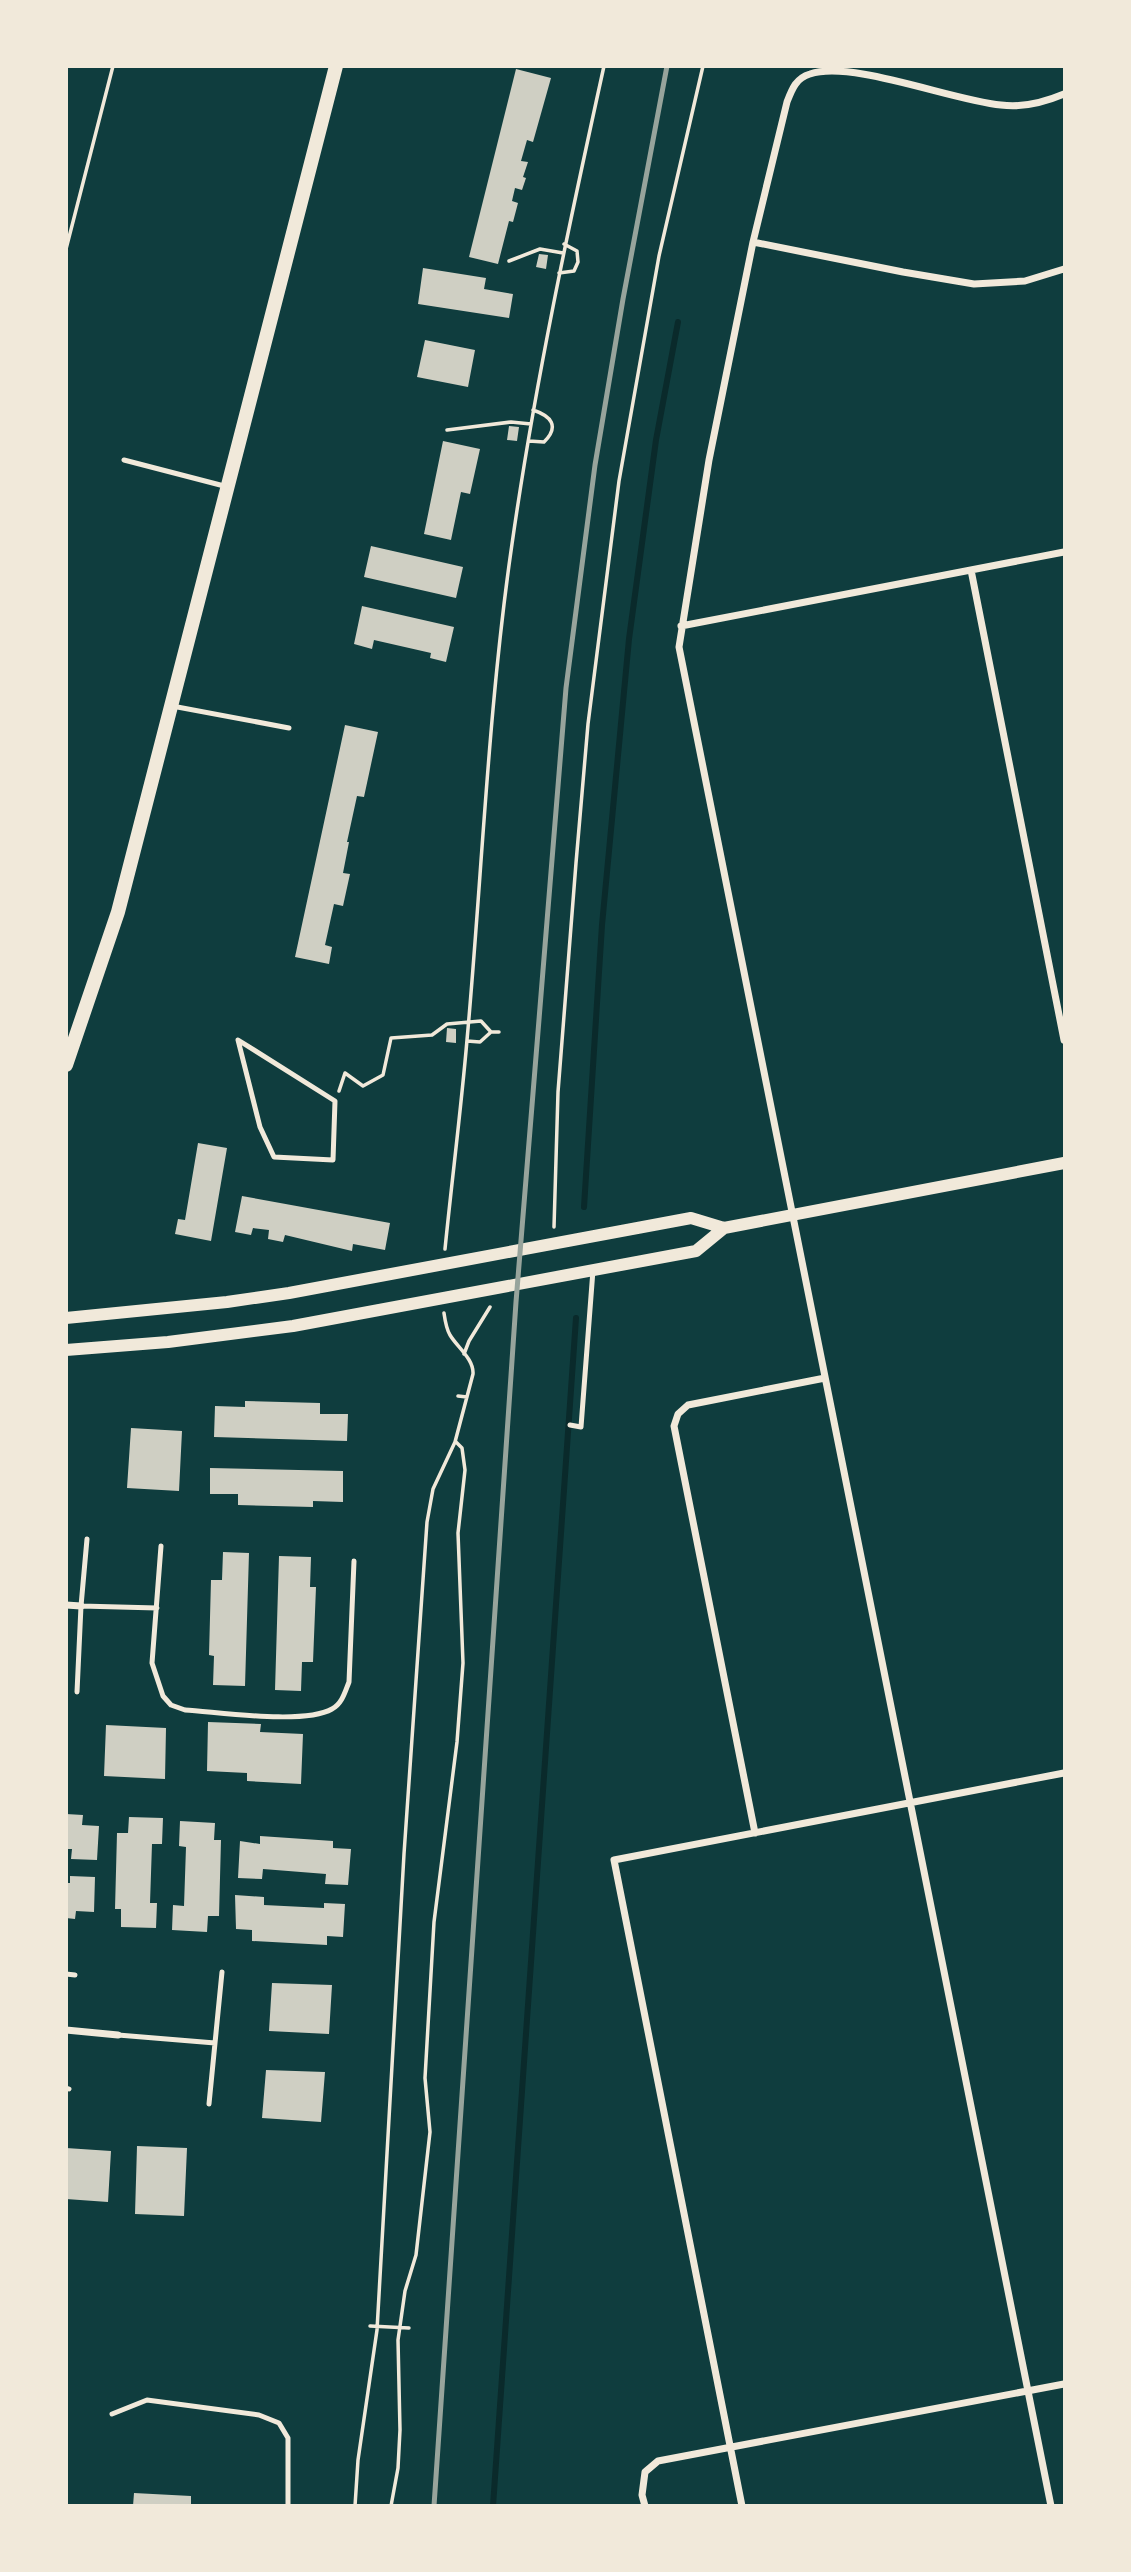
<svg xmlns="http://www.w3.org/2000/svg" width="1131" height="2572" viewBox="0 0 1131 2572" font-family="Figtree,sans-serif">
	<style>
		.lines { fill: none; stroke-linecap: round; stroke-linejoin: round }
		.stream { stroke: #0a2a2b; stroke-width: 6 }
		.building { fill: #cfcfc3 }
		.path { stroke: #f1e9da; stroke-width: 3.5 }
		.service { stroke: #f1e9da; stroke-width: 5 }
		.minor { stroke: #f1e9da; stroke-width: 7 }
		.tertiary { stroke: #f1e9da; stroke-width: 12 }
		.secondary { stroke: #f1e9da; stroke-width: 14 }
		.rail { stroke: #97a49c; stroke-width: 5 }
	</style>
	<rect width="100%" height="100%" fill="#0f3d3e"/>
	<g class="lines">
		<path class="stream" d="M584 1207 602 925 629 639 656 440 678 322
			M493 2506 576 1318"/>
	</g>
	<path class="building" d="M516 69 551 78 533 142 527 140 521 161 528 162 523 177 526 178 522 190 515 188 512 201 518 203 513 222 509 221 498 264 469 257Z
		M539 254 548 255 546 269 536 267Z
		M423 268 486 278 484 289 513 294 509 318 418 304Z
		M425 340 475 350 468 387 417 377Z
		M509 426 519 427 517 441 507 440Z
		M443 441 480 449 470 494 461 492 451 540 424 534Z
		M371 546 463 567 456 598 364 577Z
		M362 606 454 627 446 662 430 658 431 653 374 640 372 649 354 644Z
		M345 725 378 732 364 797 357 796 347 842H349L343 873 350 874 343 906 334 904 325 945 332 947 329 964 295 957Z
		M447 1028 456 1029V1043L446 1042Z
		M198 1143 227 1148 211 1241 175 1234 178 1219 185 1220Z
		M242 1196 390 1223 385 1250 353 1244 352 1251 285 1235 283 1242 268 1239 269 1230 253 1228 251 1235 235 1232Z
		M245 1401 320 1403V1414H348L347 1441 214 1437 215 1406 245 1407Z
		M131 1428 182 1431 179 1491 127 1488Z
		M210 1468 343 1471V1502L313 1501V1507L238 1505V1494H210Z
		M223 1552 249 1553 245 1686 213 1685 214 1656 209 1655 211 1580H222Z
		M279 1556 311 1557 310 1587H316L313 1662H302L301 1691 275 1690Z
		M208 1722 261 1724 260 1732 303 1734 301 1784 247 1781V1773L207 1771Z
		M106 1725 166 1728 165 1779 104 1776Z
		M66 1814 83 1815 82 1825 99 1826 97 1860 71 1859 72 1849H66Z
		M129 1817 163 1818 162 1844H152L150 1903H157L156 1928 121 1927V1909H115L117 1833H128Z
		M180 1821 215 1823 214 1840H221L219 1916H208L207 1932 172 1930 173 1905 184 1906 186 1847 179 1846Z
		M260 1836 333 1841V1848L351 1849 348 1885 325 1884 326 1874 263 1869 262 1879 238 1878 240 1841 260 1844Z
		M70 1876 95 1877 94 1912 76 1911 75 1919 66 1918V1883H70Z
		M235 1895 264 1897V1905L324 1908V1903L345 1904 343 1937 327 1936V1945L252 1941V1930L236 1929Z
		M272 1983 332 1985 329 2034 269 2031Z
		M266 2070 325 2072 321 2122 262 2118Z
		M137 2146 187 2148 184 2216 135 2214Z
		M66 2148 111 2151 108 2202 66 2199Z
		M134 2493 191 2496V2506H133Z"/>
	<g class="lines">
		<path class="path" d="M66 249 113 66
			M509 261 540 249 563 253
			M559 273 574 271 578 262 577 251 564 244
			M447 430 511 422 531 424
			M529 441 544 442C560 426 551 416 533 410
			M467 1041 480 1042 491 1032
			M339 1091 345 1073 363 1086 383 1075 391 1038 432 1035 447 1024 481 1021 491 1032H499
			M554 1227 558 1092 576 863 588 724 619 481 659 256 703 66
			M445 1249C452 1179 461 1110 467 1040 482 875 488 709 512 544 535 383 569 225 604 66
			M464 1354 469 1341 490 1307
			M458 1396 467 1397
			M370 2326 409 2328
			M355 2506 358 2460 377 2330 404 1854 427 1522 433 1489 455 1442 473 1374C474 1359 457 1347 450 1335 446 1328 445 1320 444 1313
			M391 2506 398 2468 400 2430 398 2340 405 2291 416 2255 430 2132 425 2078 434 1922 457 1742 463 1663 458 1533 465 1470 462 1448 456 1442"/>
		<path class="service" d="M124 460 228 487
			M172 706 289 728
			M238 1040 335 1101 333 1160 274 1157 260 1127Z
			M570 1425 581 1427 593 1270
			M161 1546 152 1663 163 1696 171 1705 185 1710C219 1712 304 1725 332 1709 342 1704 345 1692 349 1682L354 1561
			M81 1606 157 1608
			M77 1692 81 1606 87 1539
			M66 1974 75 1975
			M118 2035 215 2043
			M66 2088 69 2089
			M209 2104 222 1972
			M112 2414 147 2400 259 2415 279 2423 288 2438V2506"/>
		<path class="minor" d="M753 242 903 272 974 284 1025 281 1064 269
			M971 570 1064 1040
			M681 626 1064 552
			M66 1605 81 1606
			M755 1833 674 1426 678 1414 688 1405 825 1378
			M66 2030 118 2035
			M645 2506 642 2495 645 2472 658 2461 1064 2384
			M742 2506 614 1860 1064 1773
			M1051 2506 679 647 709 460 753 242 787 102C792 89 796 78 810 74 852 60 951 100 1001 105 1023 108 1045 102 1064 94"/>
		<path class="tertiary" d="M66 1318 227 1302 289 1293 691 1218 724 1228 1064 1163
			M66 1350 168 1342 293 1326 696 1251 724 1228"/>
		<path class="secondary" d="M66 1065 118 912 336 66"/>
		<path class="rail" d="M434 2506 516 1302 566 688 595 465 623 299 667 66"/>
	</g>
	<rect width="1131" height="2572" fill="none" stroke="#f1e9da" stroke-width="136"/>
</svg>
